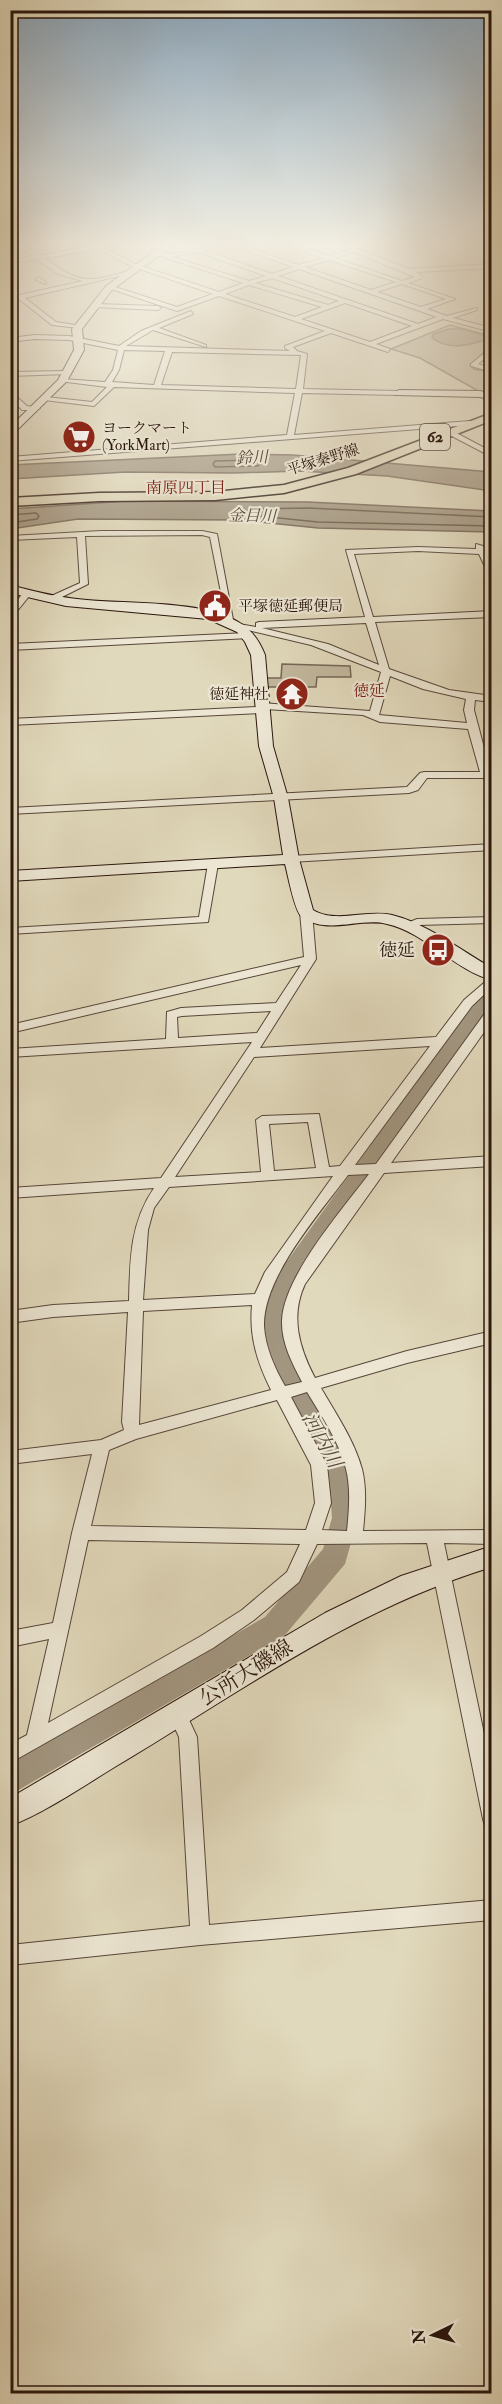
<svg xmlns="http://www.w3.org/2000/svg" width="502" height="2404" viewBox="0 0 502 2404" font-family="'IM FELL Double Pica','Noto Serif JP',serif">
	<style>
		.green { fill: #c2b89e; stroke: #766656; stroke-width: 1.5 }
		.water { fill: #a29680; stroke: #726252; stroke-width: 1.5 }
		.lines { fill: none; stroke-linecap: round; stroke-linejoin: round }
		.shore { stroke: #665646; stroke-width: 1.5 }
		.river { fill: #a29680; fill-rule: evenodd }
		.street-casing { stroke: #574639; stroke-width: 2 }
		.secondary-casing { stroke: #29150d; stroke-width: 2 }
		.primary-casing { stroke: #29150d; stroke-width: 3 }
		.street { fill: #ece6d3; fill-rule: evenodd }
		.secondary { fill: #ece6d3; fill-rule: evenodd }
		.primary { fill: #e1d9bc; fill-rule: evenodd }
		.labels { text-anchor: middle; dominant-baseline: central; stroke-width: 4.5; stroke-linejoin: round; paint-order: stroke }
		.far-poi-label { font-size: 15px; fill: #29150d; stroke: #ece6d3; text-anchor: start }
		.far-street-label { font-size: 15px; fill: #29150d; stroke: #ece6d3 }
		.shield { fill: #ece6d3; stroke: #645448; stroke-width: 1.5 }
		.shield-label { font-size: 16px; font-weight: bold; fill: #29150d }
		.far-water-label { font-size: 16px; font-style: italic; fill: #59493b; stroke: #ece6d3 }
		.far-neighbourhood-label { font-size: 16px; fill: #7a1f14; stroke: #ece6d3 }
		.poi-label { font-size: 18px; fill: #29150d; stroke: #ece6d3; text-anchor: end }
		.water-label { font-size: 20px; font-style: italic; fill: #59493b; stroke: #ece6d3 }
		.near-street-label { font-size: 21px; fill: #29150d; stroke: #ece6d3 }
	</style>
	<rect width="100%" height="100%" fill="#e1d9bc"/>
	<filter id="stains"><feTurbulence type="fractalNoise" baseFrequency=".00333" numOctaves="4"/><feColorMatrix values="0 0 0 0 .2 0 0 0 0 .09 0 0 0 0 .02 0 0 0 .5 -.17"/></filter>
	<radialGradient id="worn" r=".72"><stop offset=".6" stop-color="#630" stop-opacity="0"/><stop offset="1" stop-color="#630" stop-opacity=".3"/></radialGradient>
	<path class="green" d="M450 325 491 336V346L470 365 474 369 491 372V394L480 392 420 358 391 349Z
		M282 664 350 666 351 677H317L316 687H265V678H281Z"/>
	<path class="water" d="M449 329H462L484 335V340C467 346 448 350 432 338L433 334Z
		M241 454 293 455 491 472V491L387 476 300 471 234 473 125 472 11 479 10 465Z
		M126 501 308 502 491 511V532L318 528 238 520 78 519 11 529V509Z"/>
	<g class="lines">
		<path class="shore" d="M258 460 261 463 258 466 215 467 213 464 215 461Z
			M10 515 36 513 39 516 37 519 10 523
			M492 517 308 508 250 509 247 512 250 515 318 522 492 526"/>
		<path class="river" d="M492 992V1009L295 1284 289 1313 288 1344 294 1365 355 1476 358 1518 345 1564 285 1635 10 1795V1763L265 1617 323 1549 332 1518 329 1477 270 1366 264 1344 265 1313 272 1282 473 1003 485 994Z"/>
		<g class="street-casing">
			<path id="street" d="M13 245C43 245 60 281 92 279 104 279 117 274 129 271L132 273 25 298 56 322 82 326 79 328 52 325 19 299 10 301V297L83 281 58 274 36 259 10 264V260L33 256Z
				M91 245H99L135 264 219 292 243 283 154 254 157 252C177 258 202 245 223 245L204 250 272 274 293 267 231 245H240L299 265 323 258 286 245H295L329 256 349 250 344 247 347 245 409 269 492 264V268L416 272 422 276V278L408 283 455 299 427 309 447 316 477 308V310L453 318 492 328V332L443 319 376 344 390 349 388 352 331 333 293 347 297 351 307 354 303 389 399 391 402 393 399 395 302 393 294 435 470 421 474 423 470 425 10 461V457L287 435 295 393 114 387 94 406 44 400V398L46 397 92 402 107 387 59 381 62 379 105 382 113 370 118 350 69 340 35 339 10 342V338L35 335 69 336 119 346 141 331 191 311 193 314 159 328 206 345V347L153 330 126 346 290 351 285 348V346L325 331 219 296 177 311 108 288V286H112L177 307 213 294 131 266ZM197 252 266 276 249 281 172 257ZM354 252 415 277 402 281 335 258ZM329 260 396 282 371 290 305 267ZM299 269 437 317 418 324 278 276ZM272 278 339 301 328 305 255 283ZM402 284 446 299 421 307 377 292ZM249 285 322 307 295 317 225 294ZM345 303 412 326 370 342 301 319ZM124 350 165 351 154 385 112 382 119 370ZM172 352 301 355 296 389 161 385Z
				M38 277 46 282V284L36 280Z
				M96 304 158 306 161 308 158 310 94 307Z
				M492 347V353L478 364 492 368V372L471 366V364Z
				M66 371 68 374 10 376V372Z
				M10 391 27 406 40 408 36 410H22L10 397Z
				M449 429 492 452V457L446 433 445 431Z
				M101 531H202L217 534 234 625 227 623 210 537 202 535 85 536 88 584 52 602 49 601V597L80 583 77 537 10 540V536Z
				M476 544 483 546 492 563V575L488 573 479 554 418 551 354 554 373 617 492 611V617L375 622 389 669 449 690 492 696V702L475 700 474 710 492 778H427L418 790 409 793 10 814V808L407 787 420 773 424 772H480L468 729 380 722 363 715 265 709 261 713 10 725V719L257 707 258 704 261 703 370 711 381 672 311 645 235 627 239 624 256 627V623L259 622 365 617 346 550 418 547 476 549ZM366 623 379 665 328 644 262 628ZM390 676 423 689 466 699 464 710 467 723 379 715Z
				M23 593 30 595 10 620V610Z
				M247 633 250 634V638L10 650V644Z
				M492 844V850L291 862 286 859 291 856Z
				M213 861 218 864 208 922 10 934V928L199 917 208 864Z
				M306 909 312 912 316 959 260 1048 436 1037 464 1000 492 976V987L472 1006 355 1165 376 1164 488 1009 492 1008V1021L391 1163 492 1156V1166L384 1173 305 1284C290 1316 299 1348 315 1378L407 1351 492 1331V1343L407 1363 321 1388C336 1414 354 1440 362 1469 367 1489 365 1511 363 1531L492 1530V1544L444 1543 492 1772V1828L485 1826 483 1819 427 1543 317 1544 299 1582 254 1620 213 1648 10 1763V1744L27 1735 49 1639 10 1647V1631L53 1623 72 1533 92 1454 10 1464V1451L101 1440 124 1430 122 1422 128 1312 53 1317 10 1323V1311L53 1305 129 1301C130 1260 130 1223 154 1188L10 1198V1188L161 1178 252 1042 10 1057V1049L166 1039 167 1012 181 1008 276 1003 301 965 10 1033V1025L304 957 300 912ZM271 1011 257 1033 178 1038 177 1017 182 1016ZM430 1046 340 1166 329 1167 319 1114 262 1116 256 1120 261 1172 175 1177 254 1057ZM308 1122 316 1168 274 1171 269 1124ZM369 1174C342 1210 284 1276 282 1320 281 1342 292 1363 302 1382L285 1386C275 1369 265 1346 264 1326 263 1277 319 1214 348 1175ZM333 1176 265 1272 255 1294 143 1300 148 1230 154 1208 169 1187ZM252 1305C249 1336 257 1362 271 1390L139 1425 143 1311ZM307 1392C322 1417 339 1441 346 1469 351 1489 349 1511 347 1531L322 1530 331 1503 327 1465 291 1397ZM277 1400 311 1465 315 1503 306 1530 91 1526 109 1450 136 1439ZM88 1540 300 1544 287 1572 242 1610 201 1636 48 1723Z
				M492 917V923L418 925 406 929 400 926 417 919Z
				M178 1707 184 1709 197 1737 209 1925 492 1900V1920L200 1945 10 1965V1945L190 1926 179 1737 169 1715 172 1709Z"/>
		</g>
		<g class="secondary-casing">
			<path id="secondary" d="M96 245H117L37 260 33 257Z
				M163 245H173L112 290 82 329 84 350 67 381 10 437V427L58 380 74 350 72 329 106 286Z
				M399 390 480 391 492 394V400L480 397 395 395 394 393Z
				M10 585C36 592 60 598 87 600 130 604 203 600 240 623 252 630 260 642 265 655L273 746 288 798 299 859 313 910C337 924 366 909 392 915 428 924 460 950 492 968V980C456 971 424 932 387 924 360 917 325 936 301 916 294 909 288 875 285 864L10 881V871L283 855 274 798 259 746 251 655 245 642 237 632 208 619 66 606 10 593Z
				M492 1546V1567C353 1609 240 1692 118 1765 83 1786 48 1811 10 1826V1798L325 1613 401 1576Z"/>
		</g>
		<g class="primary-casing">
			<path id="primary" d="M492 413V420L356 474 284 493 215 500 99 501 10 506V498L99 493 215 492 284 485 348 468Z"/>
		</g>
		<use href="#street" class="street"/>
		<use href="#secondary" class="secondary"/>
		<use href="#primary" class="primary"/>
	</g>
	<linearGradient id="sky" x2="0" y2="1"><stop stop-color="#8ca8be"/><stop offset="0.42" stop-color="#f2eee1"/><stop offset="1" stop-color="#f2eee1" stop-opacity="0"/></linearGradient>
	<rect width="502" height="582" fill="url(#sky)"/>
	<defs>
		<g id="supermarket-disc" transform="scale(1.725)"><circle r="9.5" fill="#8f2418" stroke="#ece6d3"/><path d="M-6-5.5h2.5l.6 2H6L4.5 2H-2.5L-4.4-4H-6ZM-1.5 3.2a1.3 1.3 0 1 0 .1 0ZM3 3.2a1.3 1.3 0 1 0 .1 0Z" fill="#fff"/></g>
		<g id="civic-disc" transform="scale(1.725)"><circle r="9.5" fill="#8f2418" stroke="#ece6d3"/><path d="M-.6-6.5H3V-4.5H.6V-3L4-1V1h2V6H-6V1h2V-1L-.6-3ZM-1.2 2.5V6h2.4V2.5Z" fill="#fff"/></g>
		<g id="temple-disc" transform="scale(1.725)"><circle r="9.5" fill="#8f2418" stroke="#ece6d3"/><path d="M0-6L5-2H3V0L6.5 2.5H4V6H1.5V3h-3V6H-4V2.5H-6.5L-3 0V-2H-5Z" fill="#fff"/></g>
		<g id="bus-disc" transform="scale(1.725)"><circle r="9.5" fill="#8f2418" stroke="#ece6d3"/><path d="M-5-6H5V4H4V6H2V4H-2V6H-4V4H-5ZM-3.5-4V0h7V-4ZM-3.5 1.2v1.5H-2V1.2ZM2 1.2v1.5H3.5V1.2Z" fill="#fff"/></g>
	</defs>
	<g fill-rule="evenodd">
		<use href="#supermarket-disc" x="79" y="437"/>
		<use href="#civic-disc" x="215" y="606"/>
		<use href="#temple-disc" x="292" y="694"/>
		<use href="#bus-disc" x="438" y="950"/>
	</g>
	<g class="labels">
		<g class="far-poi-label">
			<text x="102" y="428">ヨークマート<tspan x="102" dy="17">(YorkMart)</tspan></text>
			<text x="238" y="606">平塚徳延郵便局</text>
			<text x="269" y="694" text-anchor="end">徳延神社</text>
		</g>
		<g class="far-street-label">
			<text transform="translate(323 460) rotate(-17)">平塚秦野線</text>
		</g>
		<rect class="shield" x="420" y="424" width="30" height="26" rx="4.5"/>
		<g class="shield-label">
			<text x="435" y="437">62</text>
		</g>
		<g class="far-water-label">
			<text transform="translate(252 458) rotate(-3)">鈴川</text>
			<text transform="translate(252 516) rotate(1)">金目川</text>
		</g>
		<g class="far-neighbourhood-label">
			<text x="186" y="488">南原四丁目</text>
			<text x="369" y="691">徳延</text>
		</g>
		<g class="poi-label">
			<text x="415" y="950">徳延</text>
		</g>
		<g class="water-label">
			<text transform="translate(322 1440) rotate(61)">河内川</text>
		</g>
		<g class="near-street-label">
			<text transform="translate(246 1673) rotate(-32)">公所大磯線</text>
		</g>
	</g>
	<rect width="502" height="2404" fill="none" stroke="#e1d9bc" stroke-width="36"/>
	<rect x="12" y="12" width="478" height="2380" fill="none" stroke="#29150d" stroke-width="3"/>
	<rect x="18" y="18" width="466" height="2368" fill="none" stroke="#29150d" stroke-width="1.5"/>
	<g transform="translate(433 2335) rotate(265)" stroke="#ece6d3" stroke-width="4.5" paint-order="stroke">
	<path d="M0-4.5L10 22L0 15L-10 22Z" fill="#29150d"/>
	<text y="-9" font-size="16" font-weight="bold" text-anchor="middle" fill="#29150d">N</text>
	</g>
	<rect width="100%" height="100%" filter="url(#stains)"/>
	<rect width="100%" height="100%" fill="url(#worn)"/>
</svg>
